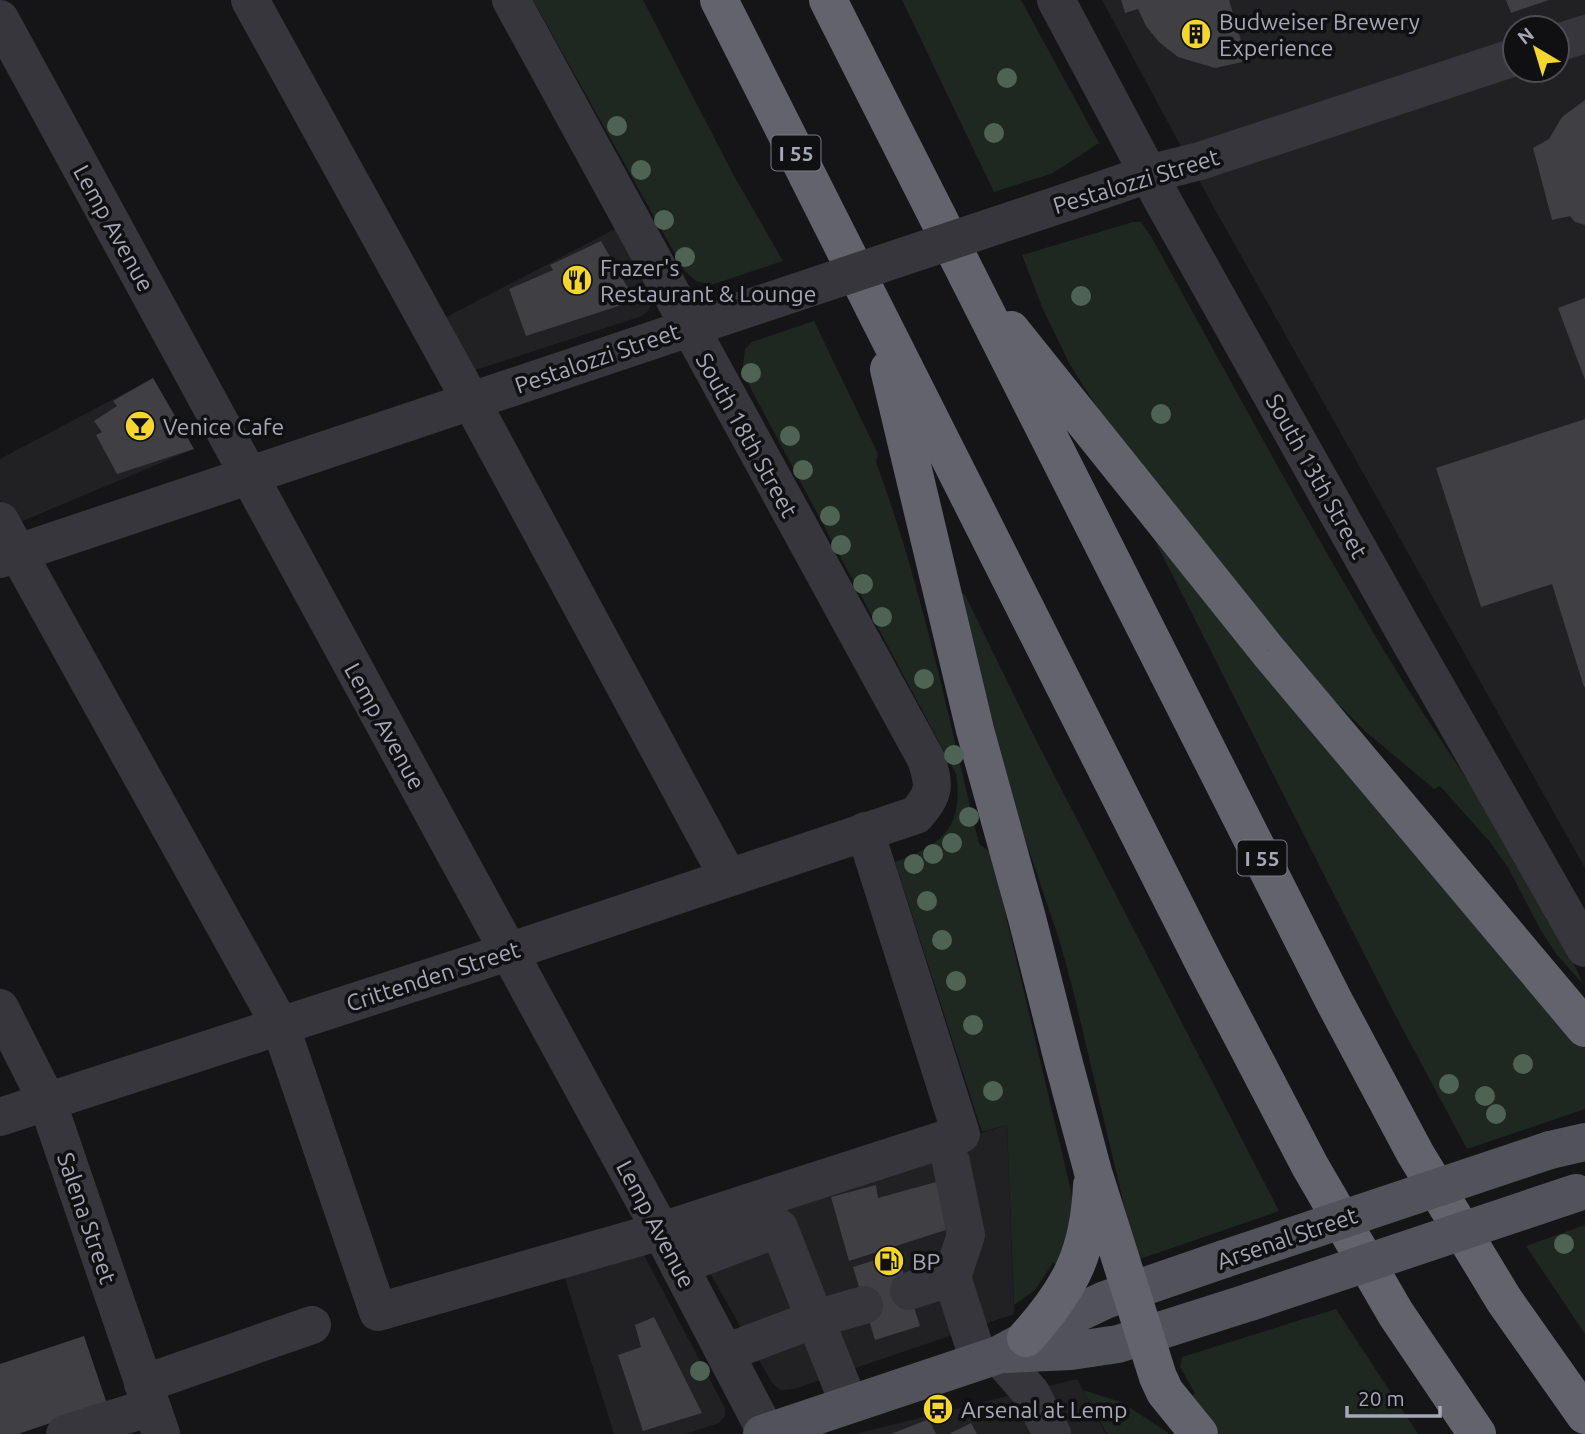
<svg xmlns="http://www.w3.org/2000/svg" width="1585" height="1434" viewBox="0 0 1585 1434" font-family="Ubuntu,sans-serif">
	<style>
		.built { fill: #212124; fill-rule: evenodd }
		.green { fill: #1f2721 }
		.building { fill: #3f3f44 }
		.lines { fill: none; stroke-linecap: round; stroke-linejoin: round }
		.minor { stroke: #36363c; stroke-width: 38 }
		.major { stroke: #52525b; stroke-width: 38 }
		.highway { stroke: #62636d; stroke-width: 38 }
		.minor-bridge { stroke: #36363c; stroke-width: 38 }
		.major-bridge { stroke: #52525b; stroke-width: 38 }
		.tree { fill: #4e6354 }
		.labels { text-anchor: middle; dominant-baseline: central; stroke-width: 7; stroke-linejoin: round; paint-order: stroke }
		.shield { fill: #101012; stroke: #797a86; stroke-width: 2 }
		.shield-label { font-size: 21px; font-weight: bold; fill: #a6a8b7 }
		.poi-label { font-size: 23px; fill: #a6a8b7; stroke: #101012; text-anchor: start }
		.street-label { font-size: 23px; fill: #a6a8b7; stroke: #101012 }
	</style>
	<rect width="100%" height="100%" fill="#151517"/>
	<path class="built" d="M1102 0H1585V868L1212 204ZM1515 28H1557V70H1515Z
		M615 229 647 285 653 300 649 310 642 316 466 373 437 322Z
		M153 378 194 449 13 525 0 500V459Z
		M1007 1125 1014 1314 794 1389 780 1390 772 1383 684 1227Z
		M637 1242 725 1408V1416L719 1423 685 1434H614L561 1266Z
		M1077 1379 1106 1434H855Z"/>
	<path class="green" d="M533 0H643L734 176 783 261 711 285 696 281 684 270Z
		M902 0H1021L1099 143 1053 173 994 192Z
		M1133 222H1141L1152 238C1230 380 1307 523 1391 662 1456 768 1533 869 1583 984L1557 955 1540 929 1509 869 1490 842 1440 786 1434 789 1365 731 1325 691 1113 433 1069 363 1042 307 1022 255Z
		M814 321 878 454 876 462C922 586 948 716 979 844L990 852 993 861 1072 1195V1217L1060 1266 1053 1263 1035 1290 1014 1305 1007 1125 982 1132 895 862C943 845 964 827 956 774L742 372 745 349 752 342Z
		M1139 509 1585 1048V1109L1467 1149 1391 1007Z
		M961 592 965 595 1035 738 1279 1211 1140 1259 1134 1247 1073 990 1059 939 1001 768Z
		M1585 1225V1334L1526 1246Z
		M1336 1309 1418 1434H1219L1191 1398 1195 1393 1180 1367 1182 1357Z
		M1083 1390 1121 1402 1170 1434H1107Z"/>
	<path class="building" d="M1121 0H1229L1247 61 1215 68 1178 57 1159 42 1146 26 1138 9 1125 13Z
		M1506 0H1549L1511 13Z
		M1585 100V225L1575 222 1570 216 1552 220 1533 148 1549 139 1562 117Z
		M601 241 632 295 628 303 526 336 509 289 553 270 550 265Z
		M1585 298V380L1558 308Z
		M153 378 194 449 117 474 96 435 102 432 94 421 117 406 113 401Z
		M1585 419V687H1584L1552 584 1481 607 1436 468Z
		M936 1182 952 1228 849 1261 831 1197 876 1185 878 1198Z
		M897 1253 920 1326 875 1340 853 1267Z
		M654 1317 702 1413 643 1431 618 1355 641 1347 635 1325Z
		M84 1336 107 1404 18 1434H0V1364Z
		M929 1419 936 1434H891Z
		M971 1423 977 1434H949Z"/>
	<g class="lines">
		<path class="minor" d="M250 0 471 401 728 877
			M1056 0 1164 203 1404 631 1585 948
			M0 19 661 1231 767 1434
			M1557 43 1585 34
			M1067 202 1148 174 1200 161 1515 57
			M0 521 280 1025 378 1312 661 1231 961 1134 865 831
			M0 559 737 312
			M0 1008 47 1101 161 1434
			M0 1117 508 952 916 815C935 793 935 786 926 759L511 0
			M951 1162 966 1235 952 1277 979 1361
			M679 1266 779 1228 815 1319 725 1353
			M909 1291 952 1277
			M998 1355 1031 1393 1052 1434
			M143 1384 312 1325
			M849 1404 815 1319 864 1305
			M65 1434 151 1407"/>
		<path class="major" d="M1550 1150 1585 1142
			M1007 1354 1071 1351 1118 1344 1250 1302
			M762 1434 998 1355 1067 1318 1105 1300 1224 1259"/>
		<path class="highway" d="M719 0 1204 963 1310 1166 1396 1314 1477 1434
			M828 0 1334 1001 1415 1153 1504 1300 1585 1415
			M1011 330 1268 651 1585 1028
			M889 369 975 730 1027 918 1063 1060 1093 1172 1158 1377 1165 1392 1199 1434
			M1026 1338C1071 1288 1089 1252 1092 1185"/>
		<path class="minor-bridge" d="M737 312 1067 202"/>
		<path class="major-bridge" d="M1224 1259 1550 1150
			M1250 1302 1576 1193"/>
	</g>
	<g class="tree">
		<circle cx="1007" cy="78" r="10"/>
		<circle cx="617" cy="126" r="10"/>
		<circle cx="994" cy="133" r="10"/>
		<circle cx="641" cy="170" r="10"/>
		<circle cx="664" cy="220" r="10"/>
		<circle cx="685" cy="257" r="10"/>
		<circle cx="1081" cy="296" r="10"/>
		<circle cx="751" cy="373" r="10"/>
		<circle cx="1161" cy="414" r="10"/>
		<circle cx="790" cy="436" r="10"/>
		<circle cx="803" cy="470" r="10"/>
		<circle cx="830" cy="516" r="10"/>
		<circle cx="841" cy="545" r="10"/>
		<circle cx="863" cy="584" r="10"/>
		<circle cx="882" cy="617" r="10"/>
		<circle cx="924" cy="679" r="10"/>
		<circle cx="954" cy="755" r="10"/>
		<circle cx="969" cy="817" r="10"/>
		<circle cx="952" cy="843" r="10"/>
		<circle cx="933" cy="854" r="10"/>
		<circle cx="914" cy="864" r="10"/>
		<circle cx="927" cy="901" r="10"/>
		<circle cx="942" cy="940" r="10"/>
		<circle cx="956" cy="981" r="10"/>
		<circle cx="973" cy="1025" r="10"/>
		<circle cx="1523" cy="1064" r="10"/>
		<circle cx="1449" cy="1084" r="10"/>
		<circle cx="993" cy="1091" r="10"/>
		<circle cx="1485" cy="1096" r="10"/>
		<circle cx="1496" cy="1114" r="10"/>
		<circle cx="1564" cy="1244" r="10"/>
		<circle cx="700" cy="1371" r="10"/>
	</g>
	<defs>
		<g id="building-disc" transform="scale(1.575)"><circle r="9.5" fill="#f4d62f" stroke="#101012"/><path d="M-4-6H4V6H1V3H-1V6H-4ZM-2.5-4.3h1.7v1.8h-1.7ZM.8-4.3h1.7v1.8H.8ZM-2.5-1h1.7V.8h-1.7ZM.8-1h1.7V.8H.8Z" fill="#111"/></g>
		<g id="restaurant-disc" transform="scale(1.575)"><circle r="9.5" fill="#f4d62f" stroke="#101012"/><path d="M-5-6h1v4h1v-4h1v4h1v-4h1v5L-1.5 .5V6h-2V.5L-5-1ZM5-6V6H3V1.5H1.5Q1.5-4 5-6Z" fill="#111"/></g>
		<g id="bar-disc" transform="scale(1.575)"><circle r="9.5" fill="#f4d62f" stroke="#101012"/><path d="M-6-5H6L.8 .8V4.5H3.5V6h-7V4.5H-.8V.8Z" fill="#111"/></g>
		<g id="fuel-disc" transform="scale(1.575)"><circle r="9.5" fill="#f4d62f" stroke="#101012"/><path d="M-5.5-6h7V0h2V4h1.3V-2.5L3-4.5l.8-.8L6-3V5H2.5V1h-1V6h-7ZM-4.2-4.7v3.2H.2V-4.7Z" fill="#111"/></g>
		<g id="bus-disc" transform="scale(1.575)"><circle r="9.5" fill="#f4d62f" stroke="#101012"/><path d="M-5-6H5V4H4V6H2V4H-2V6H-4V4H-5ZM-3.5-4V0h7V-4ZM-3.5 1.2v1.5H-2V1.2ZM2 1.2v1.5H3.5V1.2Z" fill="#111"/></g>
	</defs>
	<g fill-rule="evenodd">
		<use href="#building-disc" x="1196" y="34"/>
		<use href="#restaurant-disc" x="577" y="280"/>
		<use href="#bar-disc" x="140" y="426"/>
		<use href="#fuel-disc" x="889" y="1261"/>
		<use href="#bus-disc" x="938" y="1409"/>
	</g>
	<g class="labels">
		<g class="shield">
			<rect x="771.5" y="135.5" width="49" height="35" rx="5"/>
			<rect x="1237.5" y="840.5" width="49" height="35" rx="5"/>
		</g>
		<g class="shield-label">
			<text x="796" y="153">I 55</text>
			<text x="1262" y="858">I 55</text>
		</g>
		<g class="poi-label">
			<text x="1219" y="21">Budweiser Brewery<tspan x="1219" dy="26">Experience</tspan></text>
			<text x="600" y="267">Frazer's<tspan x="600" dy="26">Restaurant &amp; Lounge</tspan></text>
			<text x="163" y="426">Venice Cafe</text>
			<text x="912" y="1261">BP</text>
			<text x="961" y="1409">Arsenal at Lemp</text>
		</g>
		<g class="street-label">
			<text transform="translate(1136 181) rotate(-17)">Pestalozzi Street</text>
			<text transform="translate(114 228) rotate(61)">Lemp Avenue</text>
			<text transform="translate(597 358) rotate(-19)">Pestalozzi Street</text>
			<text transform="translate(747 435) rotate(61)">South 18th Street</text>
			<text transform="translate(1317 476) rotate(61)">South 13th Street</text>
			<text transform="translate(385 726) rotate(61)">Lemp Avenue</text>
			<text transform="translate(433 976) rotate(-18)">Crittenden Street</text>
			<text transform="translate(87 1218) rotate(71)">Salena Street</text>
			<text transform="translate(656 1224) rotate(62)">Lemp Avenue</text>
			<text transform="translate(1287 1238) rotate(-19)">Arsenal Street</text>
		</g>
	</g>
	<g transform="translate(1536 49) rotate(322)"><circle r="33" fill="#101012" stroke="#4c4d54" stroke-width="2"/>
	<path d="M0-5L12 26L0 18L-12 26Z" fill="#f4d62f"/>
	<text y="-10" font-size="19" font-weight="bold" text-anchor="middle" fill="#a6a8b7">N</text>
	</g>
	<path d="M1347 1406v10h93v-10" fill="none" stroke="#a6a8b7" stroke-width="3.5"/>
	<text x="1358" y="1406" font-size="21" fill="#a6a8b7" stroke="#101012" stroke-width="5" paint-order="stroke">20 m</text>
</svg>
